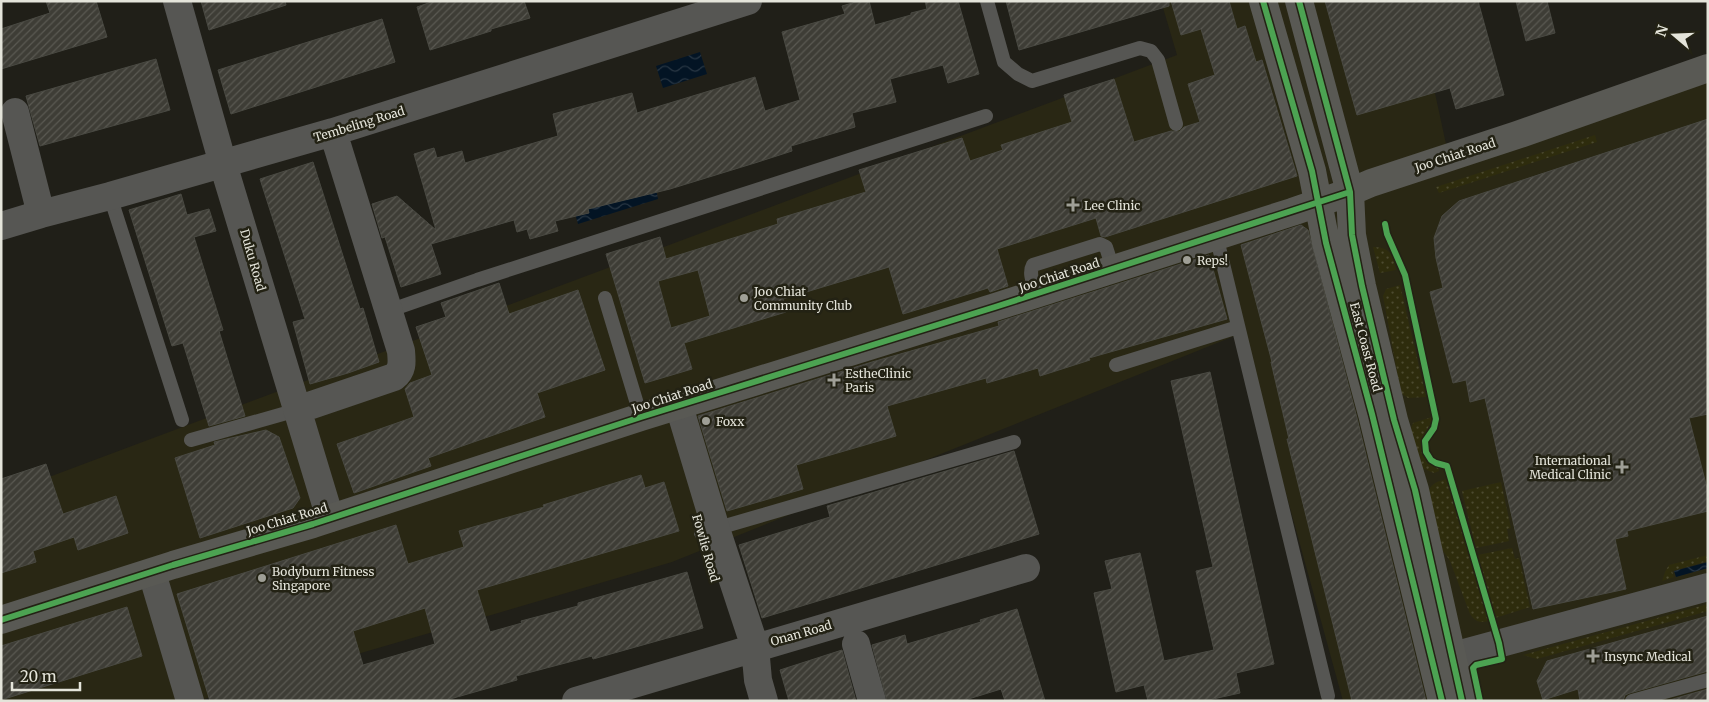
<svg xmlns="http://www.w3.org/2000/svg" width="1709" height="702" viewBox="0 0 1709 702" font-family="Merriweather,serif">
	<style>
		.built { fill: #292714 }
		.grass { fill: url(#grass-dots) }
		.water { fill: url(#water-waves) }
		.building { fill: url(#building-hatch); stroke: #494942; fill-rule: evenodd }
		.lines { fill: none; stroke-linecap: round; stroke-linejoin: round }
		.lane { stroke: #565653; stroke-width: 14 }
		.street { stroke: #565653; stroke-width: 28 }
		.secondary { stroke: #595954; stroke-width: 28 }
		.cycleway-casing { stroke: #232214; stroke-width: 9 }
		.cycleway { stroke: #4ca352; stroke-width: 6 }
		.poi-dot { fill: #9f9f96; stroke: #232214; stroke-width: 2 }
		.labels { text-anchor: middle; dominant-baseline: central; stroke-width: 5; stroke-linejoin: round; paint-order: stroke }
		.street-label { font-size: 12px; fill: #e4e4da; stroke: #232214 }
		.poi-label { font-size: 12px; fill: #e4e4da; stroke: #232214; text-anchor: start }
	</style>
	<defs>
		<pattern id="grass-dots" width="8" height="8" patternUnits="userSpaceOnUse" patternTransform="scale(1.25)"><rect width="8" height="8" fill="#2e2c0d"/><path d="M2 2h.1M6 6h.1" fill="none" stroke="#4c4a30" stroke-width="1.8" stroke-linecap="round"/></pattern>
		<pattern id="water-waves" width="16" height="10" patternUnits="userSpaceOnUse" patternTransform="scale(1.25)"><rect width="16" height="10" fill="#031424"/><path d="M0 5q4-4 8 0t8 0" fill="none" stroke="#283643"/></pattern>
		<pattern id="building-hatch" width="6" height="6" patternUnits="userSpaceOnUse" patternTransform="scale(1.25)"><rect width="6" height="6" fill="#3e3d36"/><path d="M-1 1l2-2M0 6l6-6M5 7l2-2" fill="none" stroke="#5a5952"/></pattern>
	</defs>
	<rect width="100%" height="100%" fill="#201f18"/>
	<path class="built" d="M1161 1H1415L1451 167 1708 62V701H1343L1242 333 672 562 197 701H1V495L1177 55Z"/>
	<path class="grass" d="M1595 135 1597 142 1439 193 1436 187Z
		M1373 247C1390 247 1393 255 1396 270L1380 273Z
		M1400 285 1426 397 1408 398 1401 393 1383 296 1386 289Z
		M1432 417C1432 424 1427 428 1424 435 1417 449 1426 461 1439 467V471L1434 473 1422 468 1410 431 1413 423Z
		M1448 479 1489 621C1479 623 1476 622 1470 614L1450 561 1437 542 1427 494C1431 483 1437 481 1448 479Z
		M1501 482 1511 528 1507 529 1509 541 1476 548 1462 491Z
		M1512 548 1515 559 1519 558 1530 607 1495 618 1478 555Z
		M1708 555V561L1672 571 1674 577 1662 581 1665 572 1669 565Z
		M1708 604V611L1537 659 1523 655Z"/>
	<path class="water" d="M700 52 707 74 663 88 656 66Z
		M656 189 658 199 578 224 574 210Z
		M1708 562V568L1676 577 1674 571Z"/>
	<path class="building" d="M46 1H96L107 37 1 69V29L50 13Z
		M201 1H285L286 5 209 30Z
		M434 1H524L530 18 491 29V31L430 50 417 7Z
		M859 1H869L875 25 911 15V13L927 9 925 1H958L979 74 948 83 943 65 890 79 896 102 852 113 855 127 791 146 792 151 758 162 670 189 588 209 589 213 555 221 558 231 530 239 527 229 517 232 514 220 431 244 441 274 401 287 385 237 382 238 372 204 397 196 436 230 414 154 434 148 437 158 462 151 465 163 558 136 553 114 632 93 637 113 755 77 765 111 800 100 782 32 845 14 842 6Z
		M1006 1H1169V6L1019 50Z
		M1171 1H1229L1237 29 1245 26 1256 62 1262 60 1297 176 1105 237 1101 236 1096 218 997 249 1008 286 990 292 988 288 903 314 889 267 783 299 786 312 684 343 692 369 645 383 606 254 660 237 666 259 778 224 777 219 866 192 859 170 962 138 970 161 1003 150 1001 145 1072 122 1064 95 1114 79 1134 142 1171 131 1179 132 1184 127 1200 122 1188 84 1215 75 1201 29 1181 35ZM698 270 710 316 671 328 658 281Z
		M1325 1H1478L1504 95 1456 109 1450 88 1357 115Z
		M1516 1H1547L1555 33 1526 41Z
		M382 19 395 62 231 114 218 70Z
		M156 59 170 110 40 146 26 96Z
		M1708 119V414L1689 418 1708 492V511L1627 531 1628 536 1615 539 1626 589 1533 609 1485 398 1470 402 1466 380 1453 383 1430 292 1443 288 1436 258 1434 238 1442 216 1459 201Z
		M313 162 360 309 363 308 379 362 348 373 310 384 293 322 305 319 260 179Z
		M181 194 187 215 209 209 216 231 194 237 223 330 219 331 245 416 209 426 183 343 172 346 129 210Z
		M1301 225 1308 230 1357 418 1426 701H1352L1287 439H1289L1271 362H1272L1241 245Z
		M1209 255 1227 319 1089 358 1090 360 1040 376 1038 368 987 383 986 378 887 406 896 436 796 465 803 489 727 511 698 416 872 362 999 326 998 322Z
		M499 283 509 314 578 290 605 370 537 393 545 417 428 458 431 466 354 493 337 444 414 417 405 389 410 383 432 375 416 327 446 317 441 303Z
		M1210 372 1274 664 1236 673 1240 693 1204 701H1148L1144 685 1116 692 1094 593 1112 589 1105 561 1140 553 1164 661 1214 650 1196 571 1213 567 1171 381Z
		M266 430 279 437 300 498 293 508 200 538 175 458 215 445 214 442Z
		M1014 451 1039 534 762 618 739 545 830 517 827 506Z
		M46 464 63 514 116 496 128 533 78 550 74 537 33 551 36 562 1 573V479Z
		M641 475 645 488 664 482 679 531 477 590 490 632 522 623 521 621 578 606V603L687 572 703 628 593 659 592 656 516 676 517 680 443 701H210L177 594 396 525 408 564 464 547 459 531 544 507 543 505ZM425 608 435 644 363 665 353 631Z
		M127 607 142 656 1 700V646Z
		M1017 609 1045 701H1005L1001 689 962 701H887L872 645 905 635 907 644 981 622 980 620Z
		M1708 616V671L1630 693 1625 695 1623 701H1580L1578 689 1543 700 1537 681 1547 661Z
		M842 650 856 701H789L780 670Z
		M1708 689V701H1666Z"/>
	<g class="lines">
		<path class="lane" d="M987 1 1004 62 1018 74 1032 81 1140 48 1151 51 1158 60 1176 124
			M110 196 182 420
			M1216 235 1328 696
			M1037 293C1034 284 1028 274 1033 265L1100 244 1106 247 1113 269
			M605 298 641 417
			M388 311 477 280 986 116
			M1116 365 1238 327
			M191 440 297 410
			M701 533 1014 442
			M1632 701 1708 680"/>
		<path class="street" d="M177 1 223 164 330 518
			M15 112 41 214
			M1 226 41 214 110 196 333 132 748 1
			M679 406 716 529 755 647 758 680 764 701
			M297 410 394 377C403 370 402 362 401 351L333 132
			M152 573 190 701
			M856 644 872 701
			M1453 656 1708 587
			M576 701 1026 568"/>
		<path class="secondary" d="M1263 1 1312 171 1326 243 1372 414 1442 701
			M1299 1 1350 192 1352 235 1362 286 1394 420 1415 490 1462 701
			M1 620 173 565 313 524 641 417 995 307 1292 212 1350 192 1371 183 1517 135 1708 68"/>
		<g class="cycleway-casing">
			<path id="cycleway" d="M1263 1 1312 171 1326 243 1372 414 1442 701
				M1299 1 1350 192 1352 235 1362 286 1394 420 1415 490 1462 701
				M1385 224 1387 234 1405 275 1436 419 1434 428 1425 441 1426 452 1431 460 1436 463 1447 466 1499 643 1502 659 1476 665 1473 668 1480 701
				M1 620 173 565 313 524 641 417 995 307 1350 192"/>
		</g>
		<use href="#cycleway" class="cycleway"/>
	</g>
	<g class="poi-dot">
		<path d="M1070.5 197.5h5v5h5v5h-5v5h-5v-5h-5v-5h5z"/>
		<circle cx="1187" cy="260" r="5"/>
		<circle cx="744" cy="298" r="5"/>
		<path d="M831.5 372.5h5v5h5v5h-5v5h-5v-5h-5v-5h5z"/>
		<circle cx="706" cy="421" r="5"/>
		<path d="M1619.5 459.5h5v5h5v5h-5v5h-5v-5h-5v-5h5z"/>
		<circle cx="262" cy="578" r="5"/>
		<path d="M1590.5 648.5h5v5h5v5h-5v5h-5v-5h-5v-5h5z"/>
	</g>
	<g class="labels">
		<g class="street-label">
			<text transform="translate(359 124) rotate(-17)">Tembeling Road</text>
			<text transform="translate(1455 155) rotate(-18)">Joo Chiat Road</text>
			<text transform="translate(253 260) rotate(74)">Duku Road</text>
			<text transform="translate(1059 275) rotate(-18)">Joo Chiat Road</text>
			<text transform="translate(1366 347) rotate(75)">East Coast Road</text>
			<text transform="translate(672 396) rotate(-18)">Joo Chiat Road</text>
			<text transform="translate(287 519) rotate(-17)">Joo Chiat Road</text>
			<text transform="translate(706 548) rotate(74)">Fowlie Road</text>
			<text transform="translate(801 633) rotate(-16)">Onan Road</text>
		</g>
		<g class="poi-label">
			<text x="1084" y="205">Lee Clinic</text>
			<text x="1197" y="260">Reps!</text>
			<text x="754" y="291">Joo Chiat<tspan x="754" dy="14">Community Club</tspan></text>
			<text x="845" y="373">EstheClinic<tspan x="845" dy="14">Paris</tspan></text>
			<text x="716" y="421">Foxx</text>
			<text x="1611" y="460" text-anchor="end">International<tspan x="1611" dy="14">Medical Clinic</tspan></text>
			<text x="272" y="571">Bodyburn Fitness<tspan x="272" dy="14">Singapore</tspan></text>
			<text x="1604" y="656">Insync Medical</text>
		</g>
	</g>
	<rect width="1709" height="702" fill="none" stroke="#e4e4da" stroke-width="5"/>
	<g transform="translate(1674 35) rotate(289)" stroke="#232214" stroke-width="4" paint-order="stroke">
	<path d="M0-4L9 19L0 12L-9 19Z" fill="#e4e4da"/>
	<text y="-8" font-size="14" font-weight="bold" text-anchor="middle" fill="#e4e4da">N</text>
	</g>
	<path d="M12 682v8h68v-8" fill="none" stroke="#e4e4da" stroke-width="2.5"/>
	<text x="20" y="682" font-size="15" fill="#e4e4da" stroke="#232214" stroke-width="4" paint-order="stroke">20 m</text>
</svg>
